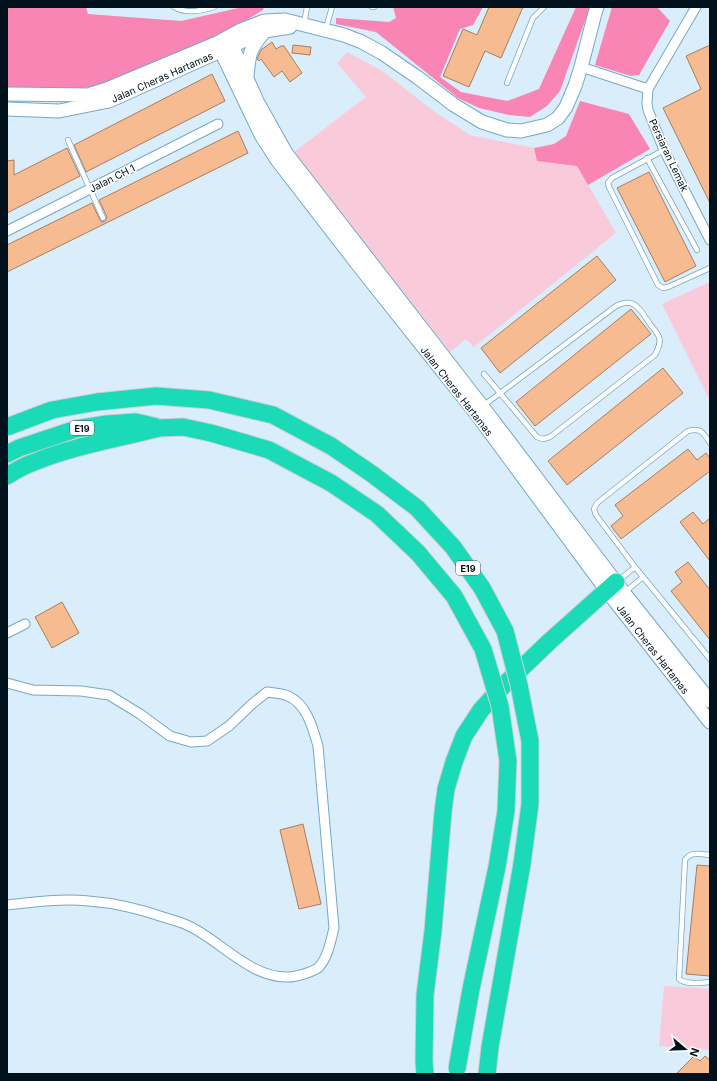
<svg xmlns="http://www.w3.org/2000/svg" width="717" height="1081" viewBox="0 0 717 1081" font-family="Inter,sans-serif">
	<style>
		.green { fill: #f8cada }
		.forest { fill: #f885b4 }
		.building { fill: #f7bb92; stroke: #a87d5f }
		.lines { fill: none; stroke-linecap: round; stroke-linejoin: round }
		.lane-casing { stroke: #77a8c6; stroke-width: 6 }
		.street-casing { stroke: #77a8c6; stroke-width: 11 }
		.secondary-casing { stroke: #77a8c6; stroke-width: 15 }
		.highway-casing { stroke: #ccd0d2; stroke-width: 19 }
		.lane { stroke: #fff; stroke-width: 4.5 }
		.street { stroke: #fff; stroke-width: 9 }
		.secondary { stroke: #fff; stroke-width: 13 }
		.highway { stroke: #1adab7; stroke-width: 17 }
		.highway-bridge-casing { stroke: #ccd0d2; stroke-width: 19; stroke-linecap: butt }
		.highway-bridge { stroke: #1adab7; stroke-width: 17 }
		.labels { text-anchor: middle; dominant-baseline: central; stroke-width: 3.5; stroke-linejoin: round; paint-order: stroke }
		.shield { fill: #fff; stroke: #4d5960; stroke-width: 1 }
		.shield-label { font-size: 9px; font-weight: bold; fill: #01121c }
		.street-label { font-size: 10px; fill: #01121c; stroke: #fff }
	</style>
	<rect width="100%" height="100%" fill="#d9edfa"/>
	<path class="green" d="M347 52 384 72 432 110 470 135 534 148 537 161 577 165 616 233 474 347 466 339 450 352 294 152 366 97 337 63Z
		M710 282V401L662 304Z
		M664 986 710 989V1050L659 1046Z"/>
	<path class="forest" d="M7 7H86L88 14 181 21 243 7H264L263 10 209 42 109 84 62 91H7Z
		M393 7H483L473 25 460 29 440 77 461 92 507 101 539 89 576 7H590L560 91 547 106 530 117 509 115 479 108 458 98 376 32 336 24V18L389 22 396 18Z
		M612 7H657L670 21 639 75 631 76 595 65Z
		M580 101 629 114 650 149 588 185 577 166 537 161 534 148 554 144 566 136Z"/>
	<path class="building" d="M489 7H523L501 58 485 51 469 87 443 76 463 29 477 35Z
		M272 42 276 49 281 46H284L302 73 290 82 282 71 274 77 261 59 259 61 257 59 261 50Z
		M293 45 311 47 310 55 292 53Z
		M710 45V203L663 108 701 89 686 56Z
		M212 74 225 101 86 172 74 145Z
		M238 131 248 153 7 272V245L92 203 100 220 102 222 105 221 107 217 99 200Z
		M67 148 80 176 7 213V161L14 160V175Z
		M649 172 696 266 665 282 617 188Z
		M597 256 616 280 500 373 481 348Z
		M631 309 651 334 535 426 516 402Z
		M663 368 683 393 567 485 548 461Z
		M688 449 697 460 706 453 710 458V471L621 539 611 526 623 516 615 505Z
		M693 512 703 524 710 518V561L680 522Z
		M688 562 710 590V640L671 591 682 582 675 572Z
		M62 602 79 633 52 648 35 617Z
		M303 824 321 904 299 909 280 830Z
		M697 865 710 866V976L686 974Z
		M694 1056 700 1061 705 1056 710 1060V1074H676Z"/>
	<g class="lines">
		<g class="lane-casing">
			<path id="lane" d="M174 7C187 14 201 11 214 7
				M372 7H374
				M304 24 307 7
				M326 28 332 7
				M507 83 533 18 544 7
				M68 140 103 218
				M664 150 612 178 608 183 609 187 658 285 663 288 668 287 710 268
				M647 158 697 250
				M484 374 537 437 543 439 550 437 655 355C658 349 661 343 659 337 657 332 652 327 650 324 640 310 635 296 616 306L499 394 484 405
				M710 443C703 432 701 428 688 431L597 503 594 509 596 515 635 567 710 659
				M619 580 635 567
				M625 592 643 577
				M710 855C700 854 691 851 685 860L679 979C686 985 701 983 710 982"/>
		</g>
		<g class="street-casing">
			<path id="street" d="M696 7 648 89 647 103 648 110 664 150 710 240
				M581 67 648 89
				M7 231 218 124
				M7 633 25 624
				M7 683 33 690 81 691 109 695 140 714 170 736 191 742 207 741 229 726 252 704 267 692C273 693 282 693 288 696 307 704 313 729 318 746L334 928C331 940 328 957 319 967 314 972 295 977 288 977 250 978 221 941 189 926 181 922 172 920 163 917 140 909 114 903 89 901 62 898 34 902 7 905"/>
		</g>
		<g class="secondary-casing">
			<path id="secondary" d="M228 37 258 103 286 153 482 406 624 593 710 701
				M217 43 261 135 277 160 362 270 475 412 607 591 710 722
				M247 77C249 54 249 50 264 32
				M7 94 88 95 107 89 217 43 241 30 264 21 285 20 344 35 362 42 382 53 417 77 454 105 482 122 507 130 521 131 547 125 558 118 566 107 575 86 581 67 595 13 597 7
				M7 109 59 111 109 101 265 31 290 27"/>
		</g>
		<g class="highway-casing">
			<path id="highway" d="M7 454 19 448 76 429 107 424 136 422 157 427
				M7 476C15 471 23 466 32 463 73 446 117 439 159 428
				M425 1074 424 1061 425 995 433 931 443 812 446 789 454 762 464 736 481 710 505 684 550 641 616 582"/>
		</g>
		<use href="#lane" class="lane"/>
		<use href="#street" class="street"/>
		<use href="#secondary" class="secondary"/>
		<use href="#highway" class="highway"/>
		<g class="highway-bridge-casing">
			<path id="highway-bridge" d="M7 427 52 410 97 402 156 396 209 400 273 415 331 446 372 474 417 508 453 547 482 588 505 631 519 685 530 741V804L522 864 490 1047 487 1074
				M159 428 183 427 211 433 269 450 331 483 377 514 418 553 454 596 483 649 500 706 508 761 506 811 497 867 471 989 457 1069"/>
		</g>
		<use href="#highway-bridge" class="highway-bridge"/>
	</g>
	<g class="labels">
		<g class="shield">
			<rect x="70" y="421" width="24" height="14" rx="3"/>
			<rect x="456" y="561" width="24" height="14" rx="3"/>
		</g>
		<g class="shield-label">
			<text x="82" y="428">E19</text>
			<text x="468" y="568">E19</text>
		</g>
		<g class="street-label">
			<text transform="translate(162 77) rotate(-24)">Jalan Cheras Hartamas</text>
			<text transform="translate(669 155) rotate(65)">Persiaran Lemak</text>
			<text transform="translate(112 178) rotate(-27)">Jalan CH 1</text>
			<text transform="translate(457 391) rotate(52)">Jalan Cheras Hartamas</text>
			<text transform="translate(653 649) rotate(52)">Jalan Cheras Hartamas</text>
		</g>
	</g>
	<rect width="717" height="1081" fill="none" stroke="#01121c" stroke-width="16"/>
	<g transform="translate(685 1049) rotate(109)" stroke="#ffffff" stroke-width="3" paint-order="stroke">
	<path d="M0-3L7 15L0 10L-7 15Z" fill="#01121c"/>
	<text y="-6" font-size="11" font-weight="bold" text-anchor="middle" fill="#01121c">N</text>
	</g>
</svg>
